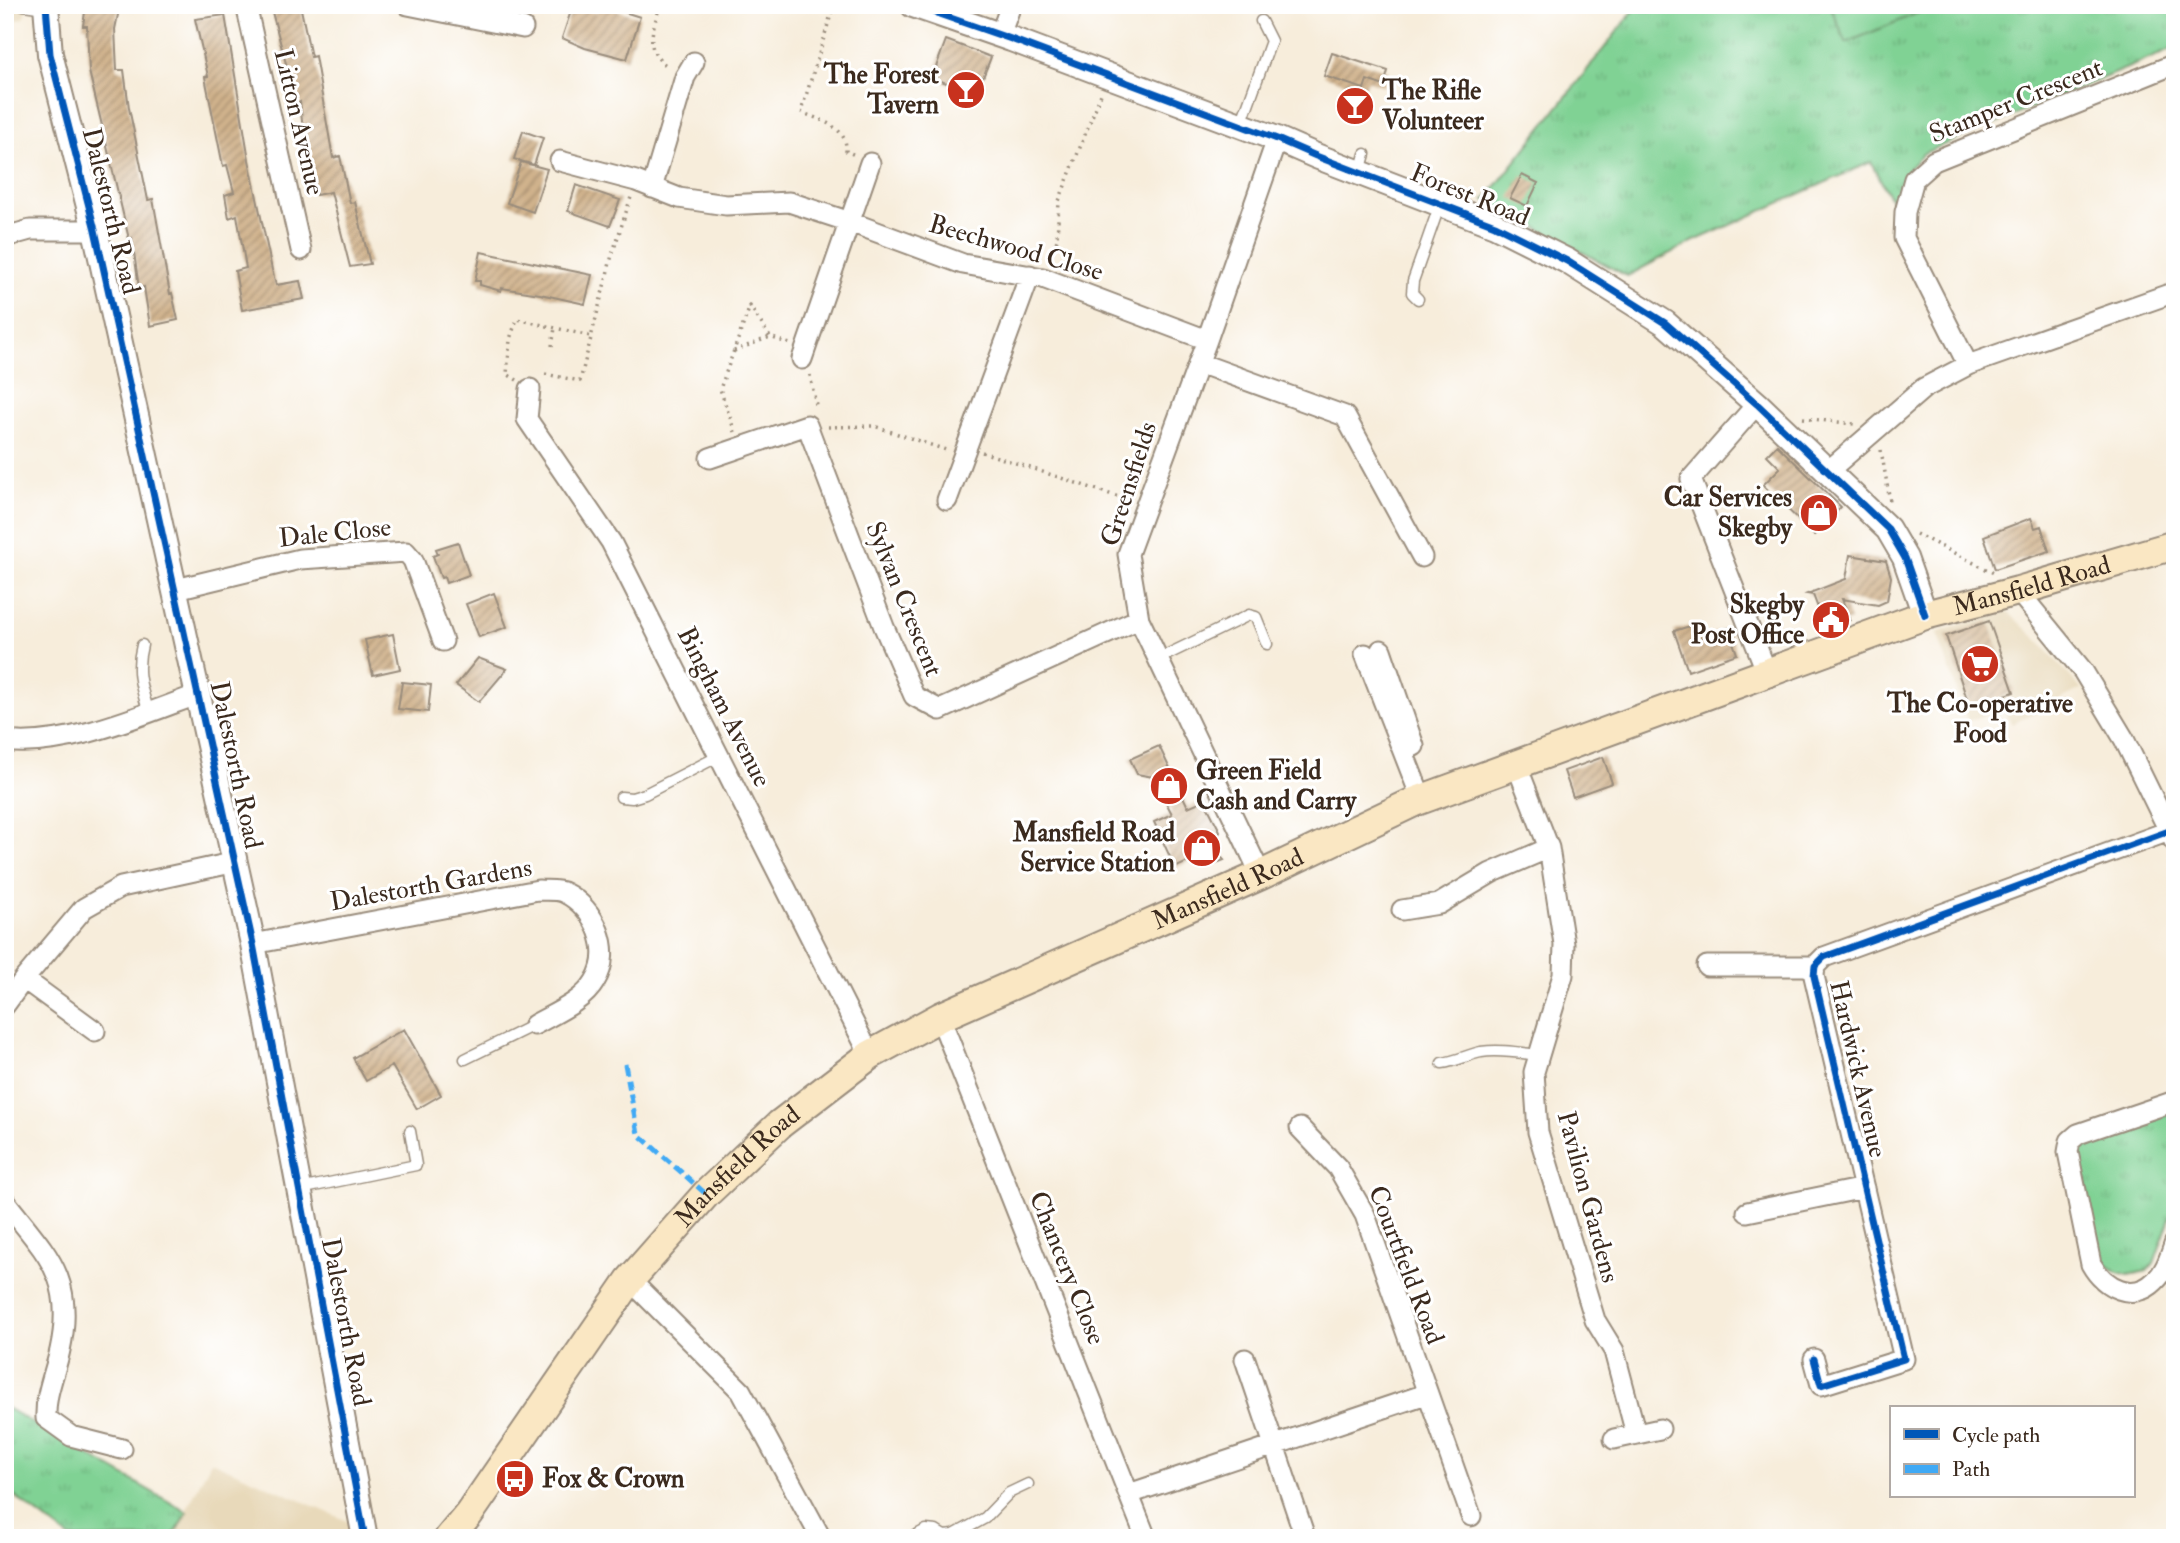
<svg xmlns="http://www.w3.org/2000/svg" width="2180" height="1543" viewBox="0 0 2180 1543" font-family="'IM FELL Double Pica',serif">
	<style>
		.built { fill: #e8d9ba }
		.grass { fill: url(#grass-tufts); stroke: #5e7e59; stroke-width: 2 }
		.garden { fill: #80d294; stroke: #5e7e59; stroke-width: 2 }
		.building { fill: url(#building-hatch) }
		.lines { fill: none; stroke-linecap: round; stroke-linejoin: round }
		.service-casing { stroke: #998c7c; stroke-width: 13 }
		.minor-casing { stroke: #998c7c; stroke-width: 23 }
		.tertiary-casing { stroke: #998c7c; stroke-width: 28 }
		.secondary-casing { stroke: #998c7c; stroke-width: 32 }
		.path { stroke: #998c7c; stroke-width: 3.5; stroke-dasharray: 2 5; stroke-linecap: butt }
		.service { stroke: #fff; stroke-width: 10 }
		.minor { stroke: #fff; stroke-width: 19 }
		.tertiary { stroke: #fff; stroke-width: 24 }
		.secondary { stroke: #fae7c3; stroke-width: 28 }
		.quiet { stroke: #3fa9f5; stroke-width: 5; stroke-dasharray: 10 5; stroke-linecap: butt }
		.cycleway-casing { stroke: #fff; stroke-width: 11 }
		.cycleway { stroke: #0057b8; stroke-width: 7 }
		.labels { text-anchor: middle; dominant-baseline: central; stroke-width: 6; stroke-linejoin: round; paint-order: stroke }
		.poi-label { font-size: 26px; font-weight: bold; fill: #3b2a1e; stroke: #fff; text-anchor: end }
		.street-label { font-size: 26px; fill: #3b2a1e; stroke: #fff }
	</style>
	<defs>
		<pattern id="grass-tufts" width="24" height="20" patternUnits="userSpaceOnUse" patternTransform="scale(1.75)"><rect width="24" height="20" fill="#80d294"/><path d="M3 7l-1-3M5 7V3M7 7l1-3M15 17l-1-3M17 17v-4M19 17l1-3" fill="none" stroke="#70b47f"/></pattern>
		<pattern id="building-hatch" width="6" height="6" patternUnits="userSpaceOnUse" patternTransform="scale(1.75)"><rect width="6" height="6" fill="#d0b28c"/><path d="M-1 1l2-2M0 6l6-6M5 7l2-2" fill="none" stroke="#aa9172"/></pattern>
	</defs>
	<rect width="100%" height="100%" fill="#fff"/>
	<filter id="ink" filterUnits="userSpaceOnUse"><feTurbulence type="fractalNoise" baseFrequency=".0143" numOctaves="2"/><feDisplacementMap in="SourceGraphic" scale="14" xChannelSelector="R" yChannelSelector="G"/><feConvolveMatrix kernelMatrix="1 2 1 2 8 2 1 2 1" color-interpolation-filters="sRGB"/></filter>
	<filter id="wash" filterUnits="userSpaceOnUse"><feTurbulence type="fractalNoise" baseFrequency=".00686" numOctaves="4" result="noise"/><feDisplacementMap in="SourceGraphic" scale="28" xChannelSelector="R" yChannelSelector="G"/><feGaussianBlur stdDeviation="1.57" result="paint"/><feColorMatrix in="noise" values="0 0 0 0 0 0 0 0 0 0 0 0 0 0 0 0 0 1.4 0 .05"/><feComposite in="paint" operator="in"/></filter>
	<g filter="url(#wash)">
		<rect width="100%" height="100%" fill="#f7eddb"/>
		<path class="built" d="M5 5H27L24 18 5 24Z
			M1999 611 2009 613 2039 641 2081 689 2012 724 2002 709 1968 721 1937 633Z
			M211 1461 354 1524 355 1538H172Z"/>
		<path class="grass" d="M1638 5H2175V48L1924 153 1909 168 1896 209 1871 162 1692 242 1627 276 1485 200Z
			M2175 1111V1204L2154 1263 2147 1271 2128 1275 2115 1271 2104 1263 2100 1253 2079 1153 2084 1145Z
			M5 1407 187 1512 172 1538H70L5 1489Z"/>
		<path class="garden" d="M1830 5H1937L1846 43Z"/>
		<g id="blocks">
			<path class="building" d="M86 5H120L115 29 117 70H124L129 108 148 200 153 199 170 294 172 293 178 320 150 326 144 287 139 288 132 238 129 239 89 71 87 26H83Z
				M573 5 597 13 599 5H602L640 17 627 59 585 48 562 38Z
				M301 9 311 57 315 56 333 158 340 156 350 203 355 202 370 264 350 267 331 192 316 195 305 149 300 102 297 104 272 12Z
				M225 15 249 160 272 270 276 285 300 281 304 299 242 310 235 271 246 268 237 215 229 218 225 195 234 192 227 165 223 166 205 77 208 76 195 19Z
				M946 40 991 57 980 85 970 81 967 90 932 78Z
				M1332 53 1388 71 1384 86 1367 80 1364 89 1324 76Z
				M523 131 543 138 534 165 514 159Z
				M521 162 547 169 533 212 507 203Z
				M1522 175 1538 183 1527 206 1510 198Z
				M576 185 620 200 610 226 568 211Z
				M481 252 592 275 585 304 540 294 502 288 501 291 480 285V281H475Z
				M1777 445 1841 507 1814 535 1763 485 1780 468 1767 455Z
				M2031 518 2035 528 2041 526 2049 551 1995 569 1984 536Z
				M458 542 469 575 446 583 444 577 441 578 433 556 438 554 436 549Z
				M1850 555 1886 561 1891 577 1887 601 1878 605 1842 599 1850 620 1826 629 1813 595 1807 594 1846 579Z
				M494 593 507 627 479 637 466 604Z
				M1989 621 2014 692 1970 708 1946 636Z
				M1693 625 1698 639 1728 628 1737 654 1688 671 1674 631Z
				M393 634 400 669 373 675 365 640Z
				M478 658 507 669 479 702 456 685Z
				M402 682 431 685 428 712 398 709Z
				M1159 746 1188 807 1204 800 1220 831 1214 849 1224 860 1206 867 1200 856 1175 868 1154 822 1172 814 1153 777 1137 774 1130 759Z
				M1603 757 1612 783 1573 797 1564 771Z
				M404 1029 441 1095 417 1109 392 1066 366 1081 353 1058Z"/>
		</g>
	</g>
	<g filter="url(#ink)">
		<use href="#blocks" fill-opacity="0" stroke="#998c7c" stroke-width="2"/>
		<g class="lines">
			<g class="service-casing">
				<path id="service" d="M24 5 45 8
					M1241 124 1271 41 1261 21
					M1360 172 1365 154
					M1418 299 1412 293 1413 281 1440 204
					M142 645C135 672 141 687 149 713
					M1158 659 1249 615 1256 617 1267 644
					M621 797 632 798 645 794 719 756
					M465 1059 534 1025
					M1442 1063C1457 1061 1467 1055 1481 1052 1500 1049 1521 1053 1539 1055
					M300 1189 416 1165 410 1131
					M202 1538H203
					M911 1538 926 1530 936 1531 944 1536 954 1535 985 1518 1009 1493 1028 1484"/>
			</g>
			<g class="minor-casing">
				<path id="minor" d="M246 5 301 250
					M408 5 523 28
					M1000 35 1011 5
					M560 161 636 181 679 198 726 205 789 202 850 222 963 264 1043 278 1207 340
					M652 188 685 77 694 62
					M5 237 30 230H95
					M802 359 870 163
					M1199 363 1345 416 1422 557
					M1968 365 1904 238 1905 212 1914 179 1934 161 2175 64
					M530 389 527 419 611 542 870 1055
					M1757 404 1691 479 1767 673
					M710 458 807 425 884 627 914 696 940 710 1139 619
					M1828 471 1924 388 1968 365 2175 292
					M947 500 1030 275
					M176 589 300 559 406 552 413 560 443 641
					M2018 591 2083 671 2124 739 2174 841
					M1381 650 1414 746
					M1365 654 1422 800
					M5 741C65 749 144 714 199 694
					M1517 766 1549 848 1564 944 1563 975 1534 1072 1538 1132 1595 1320 1614 1351 1636 1434
					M1261 875 1139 619 1128 554 1207 340 1277 139
					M1402 910 1439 904 1491 873 1549 848
					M253 944 538 890C546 891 558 889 565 893 595 908 614 950 595 981 583 1002 555 1013 534 1025
					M1707 966H1815
					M24 979 95 1031
					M5 1005 24 979 84 908 121 887 236 862
					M940 1017 1146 1538
					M2175 1101 2078 1134 2070 1141 2068 1152 2091 1264C2104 1287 2133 1303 2155 1281 2166 1271 2170 1256 2175 1242
					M1300 1128 1338 1168 1365 1215 1471 1516
					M5 1201C46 1254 76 1277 60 1350 55 1374 45 1393 46 1418L71 1436 122 1449
					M1747 1212 1864 1188
					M630 1280 741 1391 821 1538
					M1245 1359 1304 1534
					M1814 1359 1821 1385 1904 1359 1814 976 1815 966 1824 957 2169 831
					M1614 1439 1660 1429
					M1129 1494 1426 1394"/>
			</g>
			<g class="tertiary-casing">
				<path id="tertiary" d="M46 5 50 54 95 230 253 944 365 1538
					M913 5 1011 39 1277 139 1316 156 1495 225 1567 261 1665 323 1757 404 1888 529 1905 558 1925 615"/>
			</g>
			<g class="secondary-casing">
				<g id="secondary">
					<path id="s1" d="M449 1538 469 1514 630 1280 706 1194 780 1124 870 1055 940 1017 1261 875 1414 802 1925 615 2018 591 2175 545"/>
				</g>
			</g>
			<path class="path" d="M660 5C653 31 642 51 669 67
				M834 5 801 112C819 120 848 126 846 151L855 155
				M1049 262 1057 240 1059 201 1101 94
				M552 346 555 328
				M734 351 770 337
				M545 374 580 381 612 255 631 197
				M810 375 816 405 815 408
				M517 380 507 374 510 339 517 319 590 336
				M1803 418 1854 424
				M828 427 874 426 946 450
				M735 432 720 389 750 306 770 337 790 344
				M1881 450 1890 501
				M982 452 1128 500
				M1916 534 1994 573"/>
			<use href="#service" class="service"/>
			<use href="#minor" class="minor"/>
			<use href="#tertiary" class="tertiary"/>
			<use href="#secondary" class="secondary"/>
			<path class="quiet" d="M625 1064 638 1134 706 1194"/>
			<g class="cycleway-casing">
				<path id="cycleway" d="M46 5 50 54 95 230 253 944 365 1538
					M913 5 1011 39 1277 139 1316 156 1495 225 1567 261 1665 323 1757 404 1888 529 1905 558 1925 615
					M1814 1359 1821 1385 1904 1359 1814 976 1815 966 1824 957 2169 831"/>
			</g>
			<use href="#cycleway" class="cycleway"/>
		</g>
	</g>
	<defs>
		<g id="bar-disc" transform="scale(2.0125)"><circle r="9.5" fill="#c8321e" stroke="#fff"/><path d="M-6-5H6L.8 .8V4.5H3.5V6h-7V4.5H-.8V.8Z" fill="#fff"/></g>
		<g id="shop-disc" transform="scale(2.0125)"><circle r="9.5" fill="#c8321e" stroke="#fff"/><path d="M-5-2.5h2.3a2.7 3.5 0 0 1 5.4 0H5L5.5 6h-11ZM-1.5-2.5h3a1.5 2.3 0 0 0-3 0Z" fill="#fff"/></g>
		<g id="civic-disc" transform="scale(2.0125)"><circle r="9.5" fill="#c8321e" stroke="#fff"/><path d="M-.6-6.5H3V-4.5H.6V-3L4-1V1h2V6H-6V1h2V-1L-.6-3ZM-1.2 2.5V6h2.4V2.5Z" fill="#fff"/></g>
		<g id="supermarket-disc" transform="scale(2.0125)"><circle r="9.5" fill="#c8321e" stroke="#fff"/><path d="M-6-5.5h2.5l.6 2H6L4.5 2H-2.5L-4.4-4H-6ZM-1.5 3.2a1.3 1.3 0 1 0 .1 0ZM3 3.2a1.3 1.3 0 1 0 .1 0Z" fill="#fff"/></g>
		<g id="bus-disc" transform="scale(2.0125)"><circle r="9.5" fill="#c8321e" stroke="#fff"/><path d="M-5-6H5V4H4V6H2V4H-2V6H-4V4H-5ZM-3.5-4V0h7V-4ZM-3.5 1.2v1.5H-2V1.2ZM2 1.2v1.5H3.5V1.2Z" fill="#fff"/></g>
	</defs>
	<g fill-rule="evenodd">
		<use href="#bar-disc" x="966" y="90"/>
		<use href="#bar-disc" x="1355" y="106"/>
		<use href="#shop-disc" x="1819" y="513"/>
		<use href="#civic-disc" x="1831" y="620"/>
		<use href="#supermarket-disc" x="1980" y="664"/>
		<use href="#shop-disc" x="1169" y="786"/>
		<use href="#shop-disc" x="1202" y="848"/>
		<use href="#bus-disc" x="515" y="1479"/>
	</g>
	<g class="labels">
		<g class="poi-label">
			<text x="939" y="75">The Forest<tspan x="939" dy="30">Tavern</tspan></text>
			<text x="1382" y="91" text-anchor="start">The Rifle<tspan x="1382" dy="30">Volunteer</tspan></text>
			<text x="1792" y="498">Car Services<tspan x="1792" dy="30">Skegby</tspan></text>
			<text x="1804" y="605">Skegby<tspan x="1804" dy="30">Post Office</tspan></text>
			<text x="1980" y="704" text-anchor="middle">The Co-operative<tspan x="1980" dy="30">Food</tspan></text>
			<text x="1196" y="771" text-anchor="start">Green Field<tspan x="1196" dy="30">Cash and Carry</tspan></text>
			<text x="1175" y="833">Mansfield Road<tspan x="1175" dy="30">Service Station</tspan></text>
			<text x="542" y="1479" text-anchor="start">Fox &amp; Crown</text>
		</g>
		<g class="street-label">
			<text transform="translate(2016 101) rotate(-22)">Stamper Crescent</text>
			<text transform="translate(299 122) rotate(77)">Litton Avenue</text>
			<text transform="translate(1470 195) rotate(22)">Forest Road</text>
			<text transform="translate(111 211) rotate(76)">Dalestorth Road</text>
			<text transform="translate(1016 248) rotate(16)">Beechwood Close</text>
			<text transform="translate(1129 484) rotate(-72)">Greensfields</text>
			<text transform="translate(335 533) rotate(-6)">Dale Close</text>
			<text stroke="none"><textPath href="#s1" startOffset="1900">Mansfield Road</textPath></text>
			<text transform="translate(904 599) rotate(68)">Sylvan Crescent</text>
			<text transform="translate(724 707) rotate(63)">Bingham Avenue</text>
			<text transform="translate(236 765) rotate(78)">Dalestorth Road</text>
			<text transform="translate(431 885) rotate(-10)">Dalestorth Gardens</text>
			<text stroke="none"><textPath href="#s1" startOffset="1040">Mansfield Road</textPath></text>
			<text transform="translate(1858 1069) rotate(77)">Hardwick Avenue</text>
			<text stroke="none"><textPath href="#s1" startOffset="472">Mansfield Road</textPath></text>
			<text transform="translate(1588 1197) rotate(75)">Pavilion Gardens</text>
			<text transform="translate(1406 1265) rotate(69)">Courtfield Road</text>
			<text transform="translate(1067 1268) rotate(68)">Chancery Close</text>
			<text transform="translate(346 1322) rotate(79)">Dalestorth Road</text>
		</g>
	</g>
	<rect width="2180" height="1543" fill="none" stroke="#fff" stroke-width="28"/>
	<rect x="1890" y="1406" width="245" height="91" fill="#ffffff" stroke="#b1aaa5" stroke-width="2"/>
	<rect x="1904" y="1429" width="35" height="10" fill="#0057b8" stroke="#b1aaa5" stroke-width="2"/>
	<text x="1952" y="1442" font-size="21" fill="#3b2a1e">Cycle path</text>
	<rect x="1904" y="1464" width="35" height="10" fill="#3fa9f5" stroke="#b1aaa5" stroke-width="2"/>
	<text x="1952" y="1476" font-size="21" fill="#3b2a1e">Path</text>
</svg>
